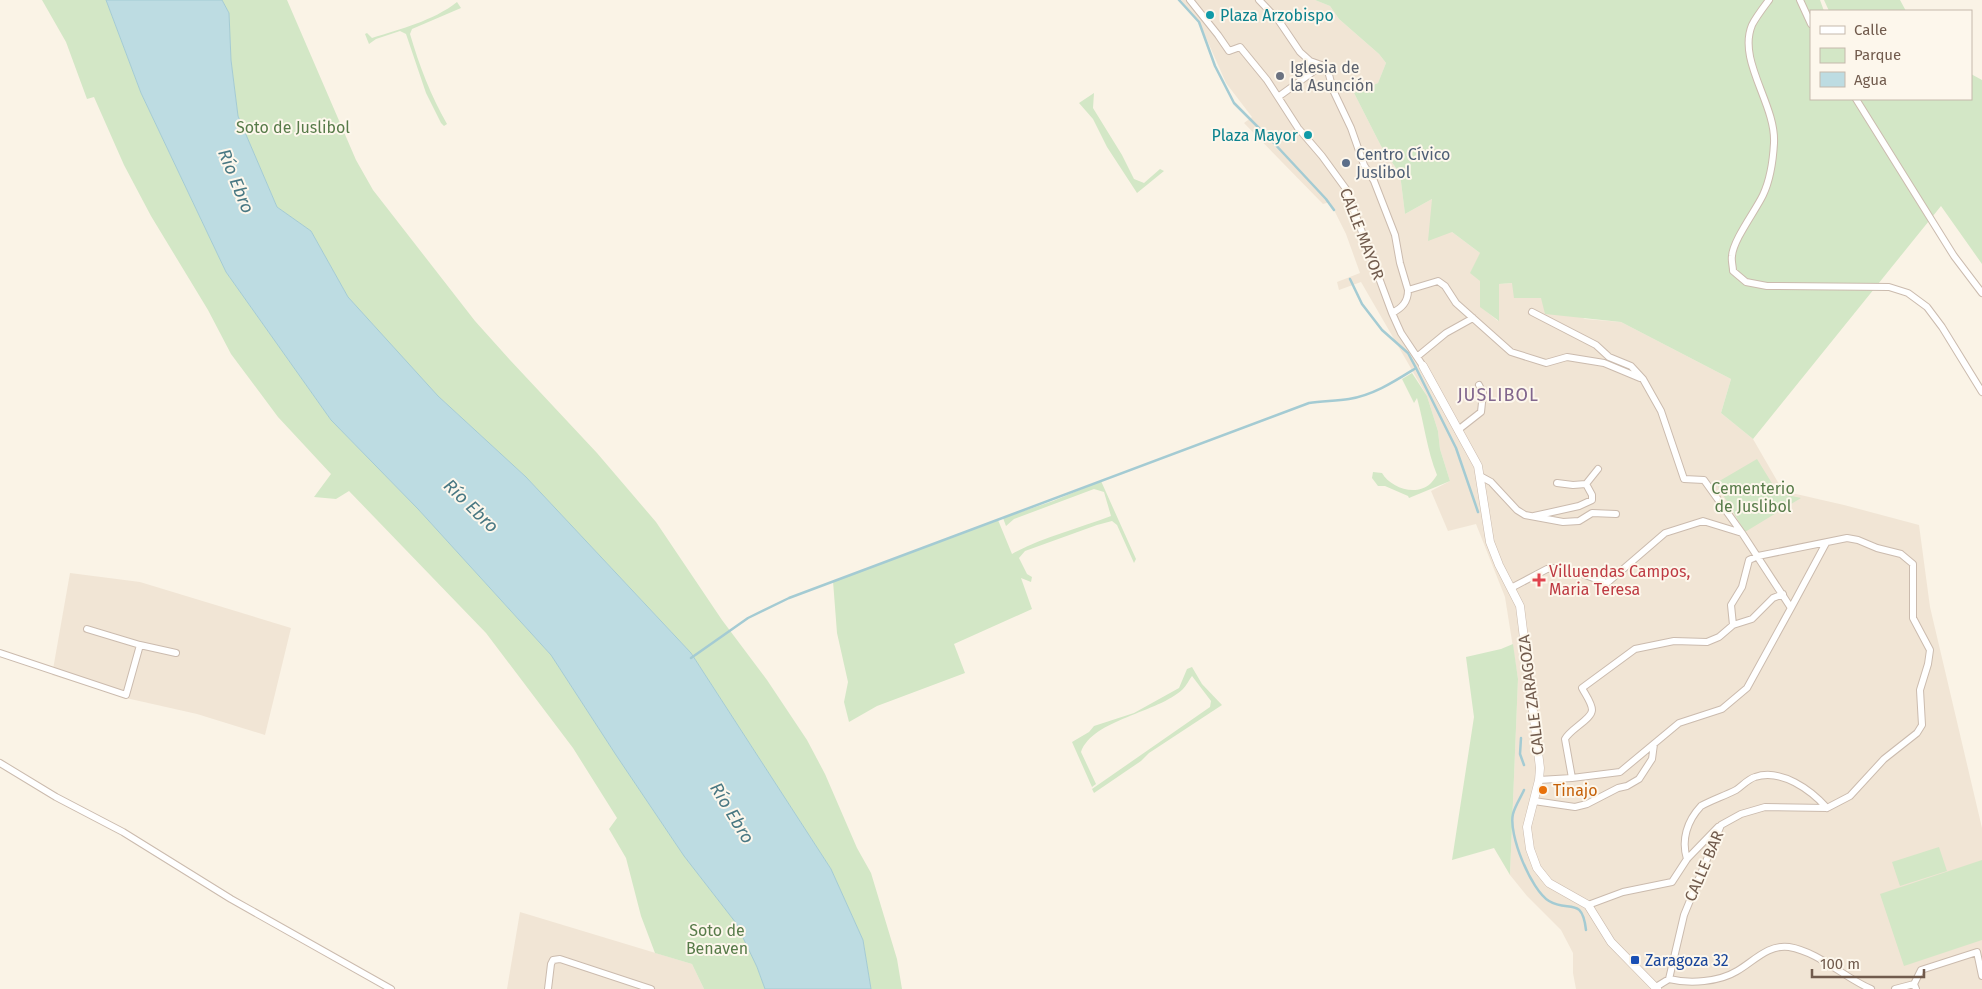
<svg xmlns="http://www.w3.org/2000/svg" width="1982" height="989" viewBox="0 0 1982 989" font-family="'Fira Sans',sans-serif">
	<style>
		.residential { fill: #f1e5d5 }
		.green { fill: #d3e7c6 }
		.water { fill: #bddce2; stroke: #a4cbd3 }
		.lines { fill: none; stroke-linecap: round; stroke-linejoin: round }
		.stream { stroke: #a4cbd3; stroke-width: 2.5 }
		.minor-casing { stroke: #cbbbae; stroke-width: 8 }
		.tertiary-casing { stroke: #cbbbae; stroke-width: 9 }
		.minor { stroke: #fff; stroke-width: 6 }
		.tertiary { stroke: #fff; stroke-width: 8 }
		.culture-dot { fill: #0f9aa8; stroke: #fdf7ec; stroke-width: 2 }
		.worship-dot { fill: #6b7280; stroke: #fdf7ec; stroke-width: 2 }
		.service-dot { fill: #5c6f8a; stroke: #fdf7ec; stroke-width: 2 }
		.health-dot { fill: #e0444e; stroke: #fdf7ec; stroke-width: 2 }
		.food-dot { fill: #e8710a; stroke: #fdf7ec; stroke-width: 2 }
		.transit-dot { fill: #1a4fb4; stroke: #fdf7ec; stroke-width: 2 }
		.labels { text-anchor: middle; dominant-baseline: central; stroke-width: 4; stroke-linejoin: round; paint-order: stroke }
		.culture-label { font-size: 16px; fill: #0d838f; stroke: #fdf7ec; text-anchor: start }
		.worship-label { font-size: 16px; fill: #5b616d; stroke: #fdf7ec; text-anchor: start }
		.park-label { font-size: 16px; fill: #577b49; stroke: #fdf7ec }
		.service-label { font-size: 16px; fill: #4e5e75; stroke: #fdf7ec; text-anchor: start }
		.street-label { font-size: 16px; fill: #715b4d; stroke: #fdf7ec }
		.health-label { font-size: 16px; fill: #be3a42; stroke: #fdf7ec; text-anchor: start }
		.food-label { font-size: 16px; fill: #c56008; stroke: #fdf7ec; text-anchor: start }
		.transit-label { font-size: 16px; fill: #164399; stroke: #fdf7ec; text-anchor: start }
		.water-label { font-size: 18px; font-style: italic; fill: #497883; stroke: #fdf7ec }
		.neighbourhood-label { font-size: 18px; letter-spacing: 1px; fill: #81668d; stroke: #fdf7ec }
	</style>
	<rect width="100%" height="100%" fill="#faf3e6"/>
	<path class="residential" d="M1181 0H1315L1330 6 1339 19 1379 54 1386 63 1378 83 1354 93 1381 146 1400 174 1405 214 1432 199 1452 232 1480 253 1481 307 1498 321 1499 284 1513 283 1585 319 1621 322 1731 379 1721 413 1753 439 1783 491 1844 505 1919 525 1930 607 1982 828V989H1576L1573 973V953L1561 930 1527 896 1510 875 1518 679 1505 597 1476 524 1448 531 1431 491 1450 481 1440 449 1438 431 1427 396 1361 282 1339 290 1337 282 1360 273 1346 234 1330 202 1323 204 1244 123 1252 117 1226 83 1200 24Z
		M70 573 140 582 291 628 265 735 197 714 126 698 52 675Z
		M520 912 692 964 704 989H507Z"/>
	<path class="green" d="M42 0H106L141 93 226 272 331 420 418 509 551 655 616 755 684 856 736 923 757 967 765 989H704L692 964 655 953 641 916 626 858 609 829 617 818 573 748 486 633 349 491 336 499 314 497 331 474 278 417 231 354 208 310 151 216 124 165 94 97 87 99 66 42Z
		M222 0H287L356 160 373 190 475 321 510 360 597 453 656 522 722 620 767 680 807 740 825 774 857 848 871 873 897 959 902 989H871L863 940 831 869 691 653 526 477 438 396 348 297 311 231 277 207 238 116 231 60 229 13Z
		M1315 0H1820L1824 11H1811V99H1971V74L1982 80V264L1941 206 1753 439 1721 413 1731 379 1621 322 1545 314 1541 298H1514L1512 283 1499 284V321L1480 307V281L1470 273 1480 253 1452 232 1428 241 1432 199 1405 214 1400 174 1381 146 1354 93 1378 83 1386 63 1379 54 1339 19 1330 6Z
		M1824 0H1900L1906 11H1829Z
		M457 2 461 8 412 29 410 34C419 65 431 96 447 124L444 126 441 123 426 93 406 34 400 31 376 39 369 44 365 34 367 33 372 38C400 29 433 21 457 2Z
		M1094 93 1093 108 1122 155 1134 179 1144 183 1160 169 1164 171 1137 193 1107 147 1093 119 1079 103Z
		M1412 373 1427 396 1438 431 1440 449 1450 481 1409 498 1408 496 1385 486H1378L1372 478 1373 472 1382 473C1390 487 1415 497 1430 484 1432 482 1435 478 1437 475 1427 450 1424 423 1417 398L1414 403 1402 379Z
		M1757 459 1778 493 1801 498 1745 532 1716 483Z
		M1101 481 1136 559 1134 563 1117 525 1112 521 1097 525 1025 551 1019 558 1027 574 1032 577 1031 582 1021 578 1032 609 954 644 965 673 877 706 849 722 844 702 848 682 837 633 833 581 998 520 1012 554C1040 538 1080 528 1111 516L1104 492 1094 489 1014 519 1006 526 1003 518 1053 501Z
		M1513 644 1518 679 1510 875 1494 848 1452 860 1474 717 1466 657 1501 649Z
		M1192 667 1202 684 1222 705 1149 753 1141 761 1094 793 1092 789 1210 707 1211 701 1192 676C1189 680 1186 686 1183 689 1158 713 1093 719 1081 752L1096 784 1092 787 1072 742 1089 732 1094 726 1134 713 1179 688 1187 669Z
		M1939 847 1947 871 1900 886 1892 862Z
		M1982 860V940L1904 966 1880 894Z"/>
	<path class="water" d="M106 0H222L229 13 231 60 238 116 277 207 311 231 348 297 438 396 526 477 691 653 831 869 863 940 871 989H765L757 967 736 923 684 856 616 755 551 655 418 509 331 420 226 272 141 93Z"/>
	<g class="lines">
		<path class="stream" d="M1179 0 1199 22 1215 66 1234 103 1272 141 1326 199 1334 210
			M1350 279 1362 304 1382 330 1408 353 1416 368 1456 448 1478 512
			M691 658 748 618 789 598 1309 403C1322 401 1336 401 1349 399 1374 395 1395 381 1416 368
			M1521 738 1520 754 1524 765
			M1524 790C1521 797 1515 806 1513 814 1508 834 1531 890 1549 901 1568 913 1582 895 1586 930"/>
		<g class="minor-casing">
			<path id="minor" d="M1190 0 1218 35 1229 51 1240 47 1267 80 1298 128 1322 156 1346 189 1392 313 1401 333 1423 366
				M1259 0 1279 21 1300 52 1310 61 1327 67 1333 90 1351 128 1364 165 1374 181 1395 235 1400 263 1408 290
				M1769 0C1763 8 1756 17 1752 25 1737 61 1776 104 1774 143 1773 161 1771 178 1763 195 1756 210 1733 240 1732 256 1731 260 1733 266 1733 271L1746 282 1767 286 1889 287 1908 293 1927 307 1942 327 1982 392
				M1800 0 1811 24
				M1278 97 1314 71 1310 61
				M1856 99 1954 256 1982 293
				M1532 312 1596 345 1609 357 1631 366 1643 379 1661 411 1684 479 1704 480 1742 533 1791 608 1747 688 1722 709 1679 723 1620 772 1572 778 1539 780
				M1392 313C1402 308 1408 302 1408 290L1438 281 1445 286 1456 303 1511 352 1546 363 1567 357 1604 363 1640 378
				M1418 356 1446 333 1473 318
				M1458 430 1481 412 1483 393 1479 385
				M1480 476 1491 482 1517 510 1525 515 1563 522 1579 521 1592 513 1616 514
				M1557 483 1573 485 1586 484 1598 469
				M1534 516 1579 506 1592 500V495L1586 484
				M1511 588 1547 569 1563 567 1607 583 1665 533 1703 521 1742 533
				M1791 608 1826 543
				M87 629 140 645
				M0 653 126 695 140 645 176 653
				M0 763 56 797 123 832 231 899 391 989
				M1572 778 1565 739C1570 729 1592 719 1592 710 1592 703 1585 694 1582 688L1635 649 1674 641 1707 642 1719 637 1733 625 1752 619 1773 598 1783 594
				M1534 801 1575 807 1587 804 1618 788 1627 786 1639 779 1652 759 1654 744
				M1687 859C1681 840 1687 821 1701 806 1712 800 1724 796 1736 790 1742 786 1748 779 1755 777 1781 768 1811 790 1827 808
				M1588 905 1623 892 1672 882 1687 859 1718 827
				M1669 979 1684 915 1721 825 1741 814 1765 807 1827 808 1850 796 1884 759 1917 733 1922 725 1920 690 1928 664 1930 650 1913 618V564L1901 554 1877 548 1858 540 1847 538 1758 556 1749 560 1742 587 1731 605 1733 625
				M1914 984 1921 970 1977 952 1982 976
				M1656 987 1669 979C1690 984 1719 982 1737 971 1753 962 1768 944 1789 947 1819 952 1843 977 1871 989
				M548 989 551 964 553 960 560 959 651 989
				M1895 989 1914 984 1916 989"/>
		</g>
		<g class="tertiary-casing">
			<path id="tertiary" d="M1423 366 1478 466 1490 542 1499 565 1520 606 1540 768 1539 780 1527 827 1530 849 1537 868 1549 883 1588 905 1611 942 1657 989"/>
		</g>
		<use href="#minor" class="minor"/>
		<use href="#tertiary" class="tertiary"/>
	</g>
	<g class="culture-dot">
		<circle cx="1210" cy="15" r="5"/>
		<circle cx="1308" cy="135" r="5"/>
	</g>
	<circle class="worship-dot" cx="1280" cy="76" r="5"/>
	<circle class="service-dot" cx="1346" cy="163" r="5"/>
	<path class="health-dot" d="M1536.5 572.5h5v5h5v5h-5v5h-5v-5h-5v-5h5z"/>
	<circle class="food-dot" cx="1543" cy="790" r="5"/>
	<rect class="transit-dot" x="1630" y="955" width="10" height="10" rx="2.5"/>
	<g class="labels">
		<g class="culture-label">
			<text x="1220" y="15">Plaza Arzobispo</text>
			<text x="1298" y="135" text-anchor="end">Plaza Mayor</text>
		</g>
		<g class="worship-label">
			<text x="1290" y="67">Iglesia de<tspan x="1290" dy="18">la Asunción</tspan></text>
		</g>
		<g class="park-label">
			<text x="293" y="127">Soto de Juslibol</text>
			<text x="1753" y="488">Cementerio<tspan x="1753" dy="18">de Juslibol</tspan></text>
			<text x="717" y="930">Soto de<tspan x="717" dy="18">Benaven</tspan></text>
		</g>
		<g class="service-label">
			<text x="1356" y="154">Centro Cívico<tspan x="1356" dy="18">Juslibol</tspan></text>
		</g>
		<g class="street-label">
			<text transform="translate(1362 234) rotate(69)">CALLE MAYOR</text>
			<text transform="translate(1531 695) rotate(-97)">CALLE ZARAGOZA</text>
			<text transform="translate(1704 866) rotate(-67)">CALLE BAR</text>
		</g>
		<g class="health-label">
			<text x="1549" y="571">Villuendas Campos,<tspan x="1549" dy="18">Maria Teresa</tspan></text>
		</g>
		<g class="food-label">
			<text x="1553" y="790">Tinajo</text>
		</g>
		<g class="transit-label">
			<text x="1645" y="960">Zaragoza 32</text>
		</g>
		<g class="water-label">
			<text transform="translate(236 181) rotate(68)">Río Ebro</text>
			<text transform="translate(471 506) rotate(44)">Río Ebro</text>
			<text transform="translate(732 813) rotate(59)">Río Ebro</text>
		</g>
		<g class="neighbourhood-label">
			<text x="1498" y="395">JUSLIBOL</text>
		</g>
	</g>
	<rect x="1810" y="10" width="162" height="90" fill="#fdf7ec" stroke="#c5b9ac"/>
	<rect x="1820" y="26" width="25" height="8" fill="#ffffff" stroke="#c5b9ac"/>
	<text x="1854" y="35" font-size="15" fill="#715b4d">Calle</text>
	<rect x="1820" y="48" width="25" height="15" fill="#d3e7c6" stroke="#c5b9ac"/>
	<text x="1854" y="60" font-size="15" fill="#715b4d">Parque</text>
	<rect x="1820" y="72" width="25" height="15" fill="#bddce2" stroke="#c5b9ac"/>
	<text x="1854" y="85" font-size="15" fill="#715b4d">Agua</text>
	<path d="M1812 969v8h112v-8" fill="none" stroke="#715b4d" stroke-width="2.5"/>
	<text x="1820" y="969" font-size="15" fill="#715b4d" stroke="#fdf7ec" stroke-width="4" paint-order="stroke">100 m</text>
</svg>
